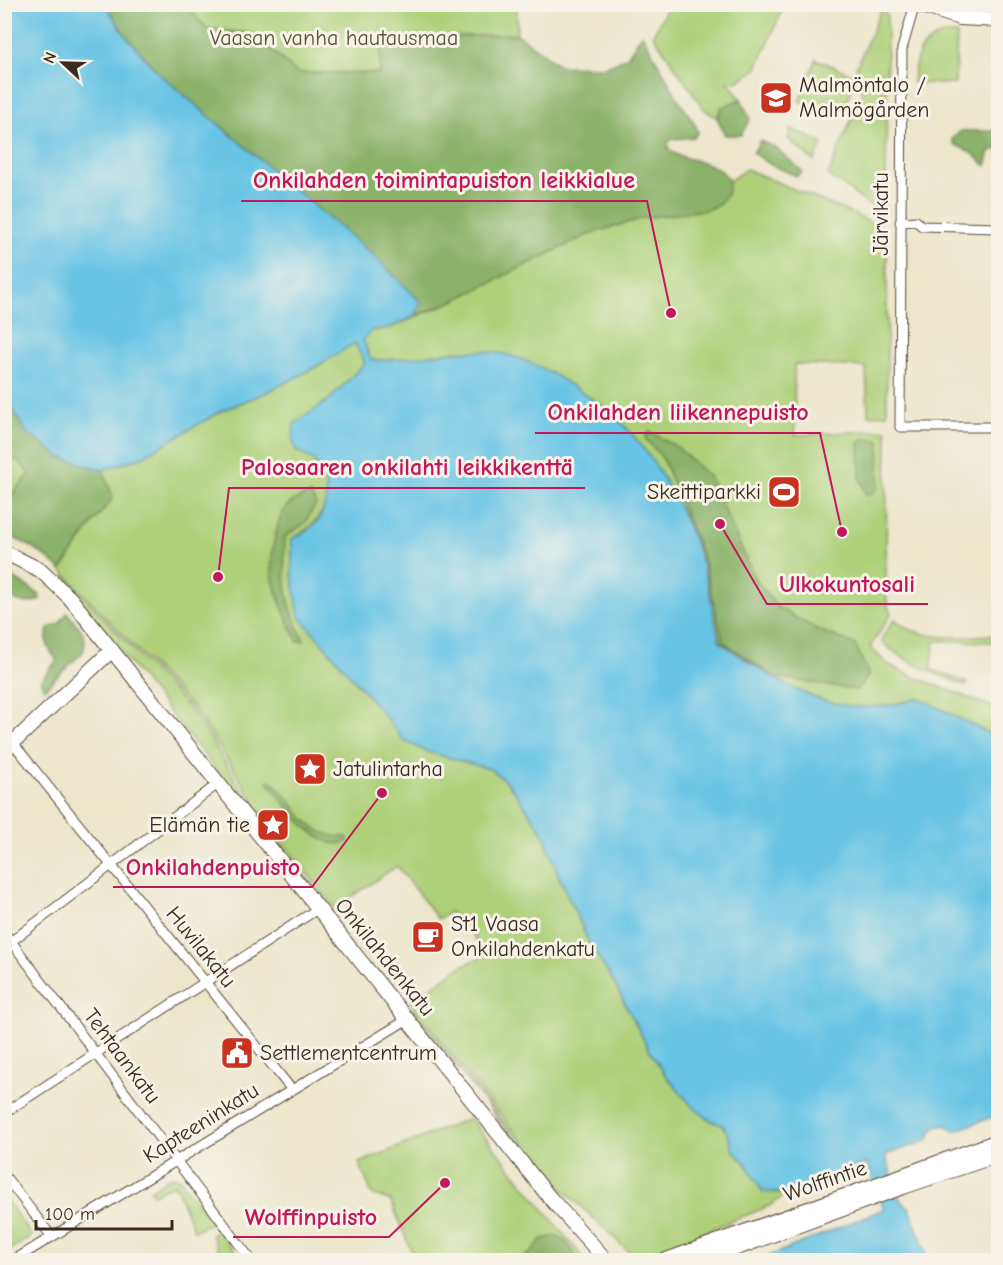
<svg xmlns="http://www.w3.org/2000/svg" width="1003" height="1265" viewBox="0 0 1003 1265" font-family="'Comic Neue',sans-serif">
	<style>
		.green { fill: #add079; stroke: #747d4c; stroke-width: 1.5; fill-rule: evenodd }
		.forest { fill: #8ab269; stroke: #626e44; stroke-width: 1.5 }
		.water { fill: #67c4e5; stroke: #517782; stroke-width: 1.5 }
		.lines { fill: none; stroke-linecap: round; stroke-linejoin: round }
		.street-casing { stroke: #564638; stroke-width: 11 }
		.secondary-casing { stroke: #564638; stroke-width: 16 }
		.street { stroke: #fff; stroke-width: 9 }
		.secondary { stroke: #fff; stroke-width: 14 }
		.labels { text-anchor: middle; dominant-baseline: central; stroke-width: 6; stroke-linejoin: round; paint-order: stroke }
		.park-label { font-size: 22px; fill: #585435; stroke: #f7f3e8 }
		.poi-label { font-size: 22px; fill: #3b2a1e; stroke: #f7f3e8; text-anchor: start }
		.street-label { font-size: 22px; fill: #3b2a1e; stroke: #f7f3e8 }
		.leader { fill: none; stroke: #c2185b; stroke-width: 2 }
		.callout-dot { fill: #c2185b; stroke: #f7f3e8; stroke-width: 2 }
		.callout-label { font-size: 24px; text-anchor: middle; font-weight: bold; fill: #c2185b; stroke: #f7f3e8; stroke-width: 6; stroke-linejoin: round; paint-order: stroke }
	</style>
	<rect width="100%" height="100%" fill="#f7f3e8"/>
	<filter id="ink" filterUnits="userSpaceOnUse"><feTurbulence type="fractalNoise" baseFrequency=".0167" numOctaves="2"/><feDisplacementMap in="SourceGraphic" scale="12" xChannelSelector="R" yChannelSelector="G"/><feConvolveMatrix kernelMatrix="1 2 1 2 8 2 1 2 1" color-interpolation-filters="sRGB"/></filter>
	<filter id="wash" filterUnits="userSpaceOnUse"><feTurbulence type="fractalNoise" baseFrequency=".008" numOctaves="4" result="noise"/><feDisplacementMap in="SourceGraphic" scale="24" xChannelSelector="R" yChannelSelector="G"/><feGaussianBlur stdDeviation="1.35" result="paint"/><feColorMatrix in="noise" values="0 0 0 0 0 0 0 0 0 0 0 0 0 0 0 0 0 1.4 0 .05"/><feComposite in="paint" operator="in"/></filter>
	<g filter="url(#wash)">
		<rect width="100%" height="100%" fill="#ece6cb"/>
		<path class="green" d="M743 4 746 7 768 5 782 11 756 70 737 82 727 80 741 99 722 107 717 118 704 109 653 35 669 5Z
			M186 5H517V34L381 40 380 73H297L253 34 206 28Z
			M869 5 883 6 887 17 886 212C867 207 855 194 840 183 835 180 832 180 828 175L862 94 856 68 881 10Z
			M948 34H957L955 84 913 83C914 58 921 38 948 34Z
			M816 59 854 75 856 79 840 118 799 101Z
			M791 129 823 143 814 161 788 139Z
			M746 169 860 217 887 232V414L868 415 866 367 794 364 795 435 887 430 886 591 887 603 891 614 870 647 887 664 914 677 998 709V738L919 698C838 726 783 686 720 641L701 558 682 512 656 466 626 427 603 406 557 377 456 351 401 361 371 360 363 340 373 330 390 328 453 301 589 234 643 218 705 210 718 205 727 194 729 181ZM663 459 728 519 755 579 777 607 818 630 855 644 723 641 703 558Z
			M355 342 365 363 330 399 294 424C301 436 328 482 328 492 328 514 308 529 292 539L299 616 370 698 428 752 491 769 508 783 543 832 558 874 590 945 612 979 650 1051 666 1076 693 1107 710 1120 724 1126 735 1153 745 1162 763 1192 783 1193 781 1198 769 1206 645 1256 634 1254 628 1251 555 1182 410 1002 460 967 483 956 474 936 450 912 438 919 397 866 335 908 268 824 209 730 192 707 61 570 92 524 113 498 103 470 142 457 221 411 267 392 314 368Z
			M4 444 31 474 4 502Z
			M65 577 190 709 207 732 248 801 236 794 62 580Z
			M895 619C921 645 965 635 998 635V642L935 641 931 669 968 683 966 686C937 674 906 664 882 642L883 636Z
			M265 826H266L333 912 329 910 282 853Z
			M410 1009H413L553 1185 550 1187 504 1130 491 1109 410 1012Z
			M470 1118 583 1258 584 1260H415L391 1201 372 1194 359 1163Z
			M172 1176 179 1178 212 1222 194 1231 175 1184 153 1194 150 1190Z
			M5 1198 32 1236 5 1253Z
			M216 1231H219L241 1260H222L212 1235Z"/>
		<path class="forest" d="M106 5H186L206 28 253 34 297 73H380L381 40 517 34 561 66 605 67 627 57 642 34 678 99 695 124 698 132 694 137 672 139 668 143V147C675 160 706 159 719 170 723 172 726 177 729 181L727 194 718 205 705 210 643 218 589 234 453 301 415 316 420 302 374 256 158 73 123 32Z
			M741 99 750 119 741 135H725L717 118 722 107Z
			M961 131H998V151L996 149 990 151 986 166 972 153 954 144 952 139Z
			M760 141 776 148 802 171 797 176 773 166 753 153Z
			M4 394 27 432 60 457 103 470 113 498 92 524 61 570C44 554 27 542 5 535V502L30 474 17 460 5 463Z
			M650 432 677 447 709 476 755 579 777 607 818 630 855 644 869 675 857 690 774 677 723 641 703 558 663 459 645 438Z
			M865 439 880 440 879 486 873 494 866 495 860 477 859 442Z
			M310 494 316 504 305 523 285 537C283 578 285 603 304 641H297C288 619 274 595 272 571 270 557 277 518 286 507 292 500 302 497 310 494Z
			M4 572 39 594 40 599C27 606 16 603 5 594Z
			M67 613C77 625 90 634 83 652L44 689 41 683C43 675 52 668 57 660 47 648 45 642 48 628L59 624Z
			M270 780C301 804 300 836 347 837L348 841C319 856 282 800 268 782Z
			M555 1236C568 1241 572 1248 576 1260H518L531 1253 541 1240Z"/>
		<path class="water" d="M4 5H106L123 32 158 73 374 256 421 302 415 316 390 328 373 330 363 340 371 360C412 362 452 347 493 352 521 355 549 371 572 386 582 393 593 399 602 406 647 440 682 504 700 557 709 584 713 614 720 642 783 686 839 726 919 698L998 738V1115L955 1131 944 1124C933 1126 931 1132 927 1141L885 1155 901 1202 909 1207 929 1260H760L884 1209 867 1164 783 1193 763 1192 745 1162 735 1153 724 1126 710 1120 693 1107 666 1076 650 1051 612 979 590 945 558 874 543 832 508 783 490 769 428 752 404 741 370 698 299 616 292 575V539C298 535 306 532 312 527 330 509 332 478 312 460 308 456 301 454 296 451L293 441 294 424 330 399 365 363 355 343 314 368 267 392 221 411 142 457 103 470 60 457 26 432 4 394Z"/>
	</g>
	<g filter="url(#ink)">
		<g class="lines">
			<g class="street-casing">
				<path id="street" d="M915 4 902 49 900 427H998
					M900 222 916 221 922 226 998 228
					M13 743 292 1090
					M4 932 251 1260
					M4 947 219 783
					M4 1113 319 908
					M4 1175 52 1237
					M14 1260 408 1019"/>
			</g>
			<g class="secondary-casing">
				<path id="secondary" d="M916 4 960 18 998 20
					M4 552 40 570 70 598 550 1198 606 1260
					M4 751 112 650
					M666 1260 998 1141
					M704 1260 903 1187 998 1155"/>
			</g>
			<use href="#street" class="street"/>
			<use href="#secondary" class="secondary"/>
		</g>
	</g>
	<defs>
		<g id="school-square" transform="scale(1.725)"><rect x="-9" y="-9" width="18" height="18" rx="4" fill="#c8321e" stroke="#f7f3e8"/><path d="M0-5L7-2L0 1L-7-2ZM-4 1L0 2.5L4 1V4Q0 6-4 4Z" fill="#fff"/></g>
		<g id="stadium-square" transform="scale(1.725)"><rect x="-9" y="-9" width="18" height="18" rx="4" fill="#c8321e" stroke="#f7f3e8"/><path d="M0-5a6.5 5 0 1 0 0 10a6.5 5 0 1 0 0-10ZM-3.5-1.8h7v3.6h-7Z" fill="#fff"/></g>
		<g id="sight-square" transform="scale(1.725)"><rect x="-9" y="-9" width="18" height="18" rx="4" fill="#c8321e" stroke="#f7f3e8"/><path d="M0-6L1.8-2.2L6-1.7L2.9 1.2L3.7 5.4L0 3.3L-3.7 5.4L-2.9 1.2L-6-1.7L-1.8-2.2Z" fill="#fff"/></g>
		<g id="cafe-square" transform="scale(1.725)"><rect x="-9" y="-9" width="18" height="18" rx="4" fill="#c8321e" stroke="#f7f3e8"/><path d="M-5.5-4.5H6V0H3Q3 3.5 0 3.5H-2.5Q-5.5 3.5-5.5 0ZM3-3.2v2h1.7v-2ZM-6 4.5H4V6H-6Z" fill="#fff"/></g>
		<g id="civic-square" transform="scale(1.725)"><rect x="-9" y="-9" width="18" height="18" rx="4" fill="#c8321e" stroke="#f7f3e8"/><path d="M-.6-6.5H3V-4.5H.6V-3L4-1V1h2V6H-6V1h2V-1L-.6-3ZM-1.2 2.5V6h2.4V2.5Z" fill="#fff"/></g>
	</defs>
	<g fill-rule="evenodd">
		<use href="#school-square" x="776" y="98"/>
		<use href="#stadium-square" x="784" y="492"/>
		<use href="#sight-square" x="310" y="769"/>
		<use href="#sight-square" x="273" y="825"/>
		<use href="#cafe-square" x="428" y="937"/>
		<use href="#civic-square" x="237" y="1053"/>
	</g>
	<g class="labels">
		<g class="park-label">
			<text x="334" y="38">Vaasan vanha hautausmaa</text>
		</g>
		<g class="poi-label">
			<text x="799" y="85">Malmöntalo /<tspan x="799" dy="25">Malmögården</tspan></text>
			<text x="761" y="492" text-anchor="end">Skeittiparkki</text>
			<text x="333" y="769">Jatulintarha</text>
			<text x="250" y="825" text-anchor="end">Elämän tie</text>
			<text x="451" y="924">St1 Vaasa<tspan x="451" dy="25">Onkilahdenkatu</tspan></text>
			<text x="260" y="1053">Settlementcentrum</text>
		</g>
		<g class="street-label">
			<text transform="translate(881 214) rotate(-90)">Järvikatu</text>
			<text transform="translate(201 947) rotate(51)">Huvilakatu</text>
			<text transform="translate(385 957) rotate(51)">Onkilahdenkatu</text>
			<text transform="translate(122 1056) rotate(53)">Tehtaankatu</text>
			<text transform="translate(201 1123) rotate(-32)">Kapteeninkatu</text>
			<text transform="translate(825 1181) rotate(-19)">Wolffintie</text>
		</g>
	</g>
	<path class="leader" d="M671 313L647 201H241M842 532L820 433H535M218 577L229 488H585M720 524L767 604H928M382 793L312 887H113M445 1183L389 1237H233"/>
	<g class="callout-dot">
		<circle cx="671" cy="313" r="6"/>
		<circle cx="842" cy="532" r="6"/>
		<circle cx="218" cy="577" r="6"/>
		<circle cx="720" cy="524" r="6"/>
		<circle cx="382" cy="793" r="6"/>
		<circle cx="445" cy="1183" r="6"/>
	</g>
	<g class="callout-label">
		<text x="444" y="188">Onkilahden toimintapuiston leikkialue</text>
		<text x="678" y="420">Onkilahden liikennepuisto</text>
		<text x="407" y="475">Palosaaren onkilahti leikkikenttä</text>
		<text x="847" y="592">Ulkokuntosali</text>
		<text x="213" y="875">Onkilahdenpuisto</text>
		<text x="311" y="1225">Wolffinpuisto</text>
	</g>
	<rect width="1003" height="1265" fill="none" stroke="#f7f3e8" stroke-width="24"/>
	<g transform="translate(63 63) rotate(292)" stroke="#f7f3e8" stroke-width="4.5" paint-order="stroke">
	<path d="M0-4.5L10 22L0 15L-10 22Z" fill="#3b2a1e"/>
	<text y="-9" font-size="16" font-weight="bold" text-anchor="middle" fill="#3b2a1e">N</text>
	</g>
	<path d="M36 1220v9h136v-9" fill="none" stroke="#3b2a1e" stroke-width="3"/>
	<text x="45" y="1220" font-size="18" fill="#3b2a1e" stroke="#f7f3e8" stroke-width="4.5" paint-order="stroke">100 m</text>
</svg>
